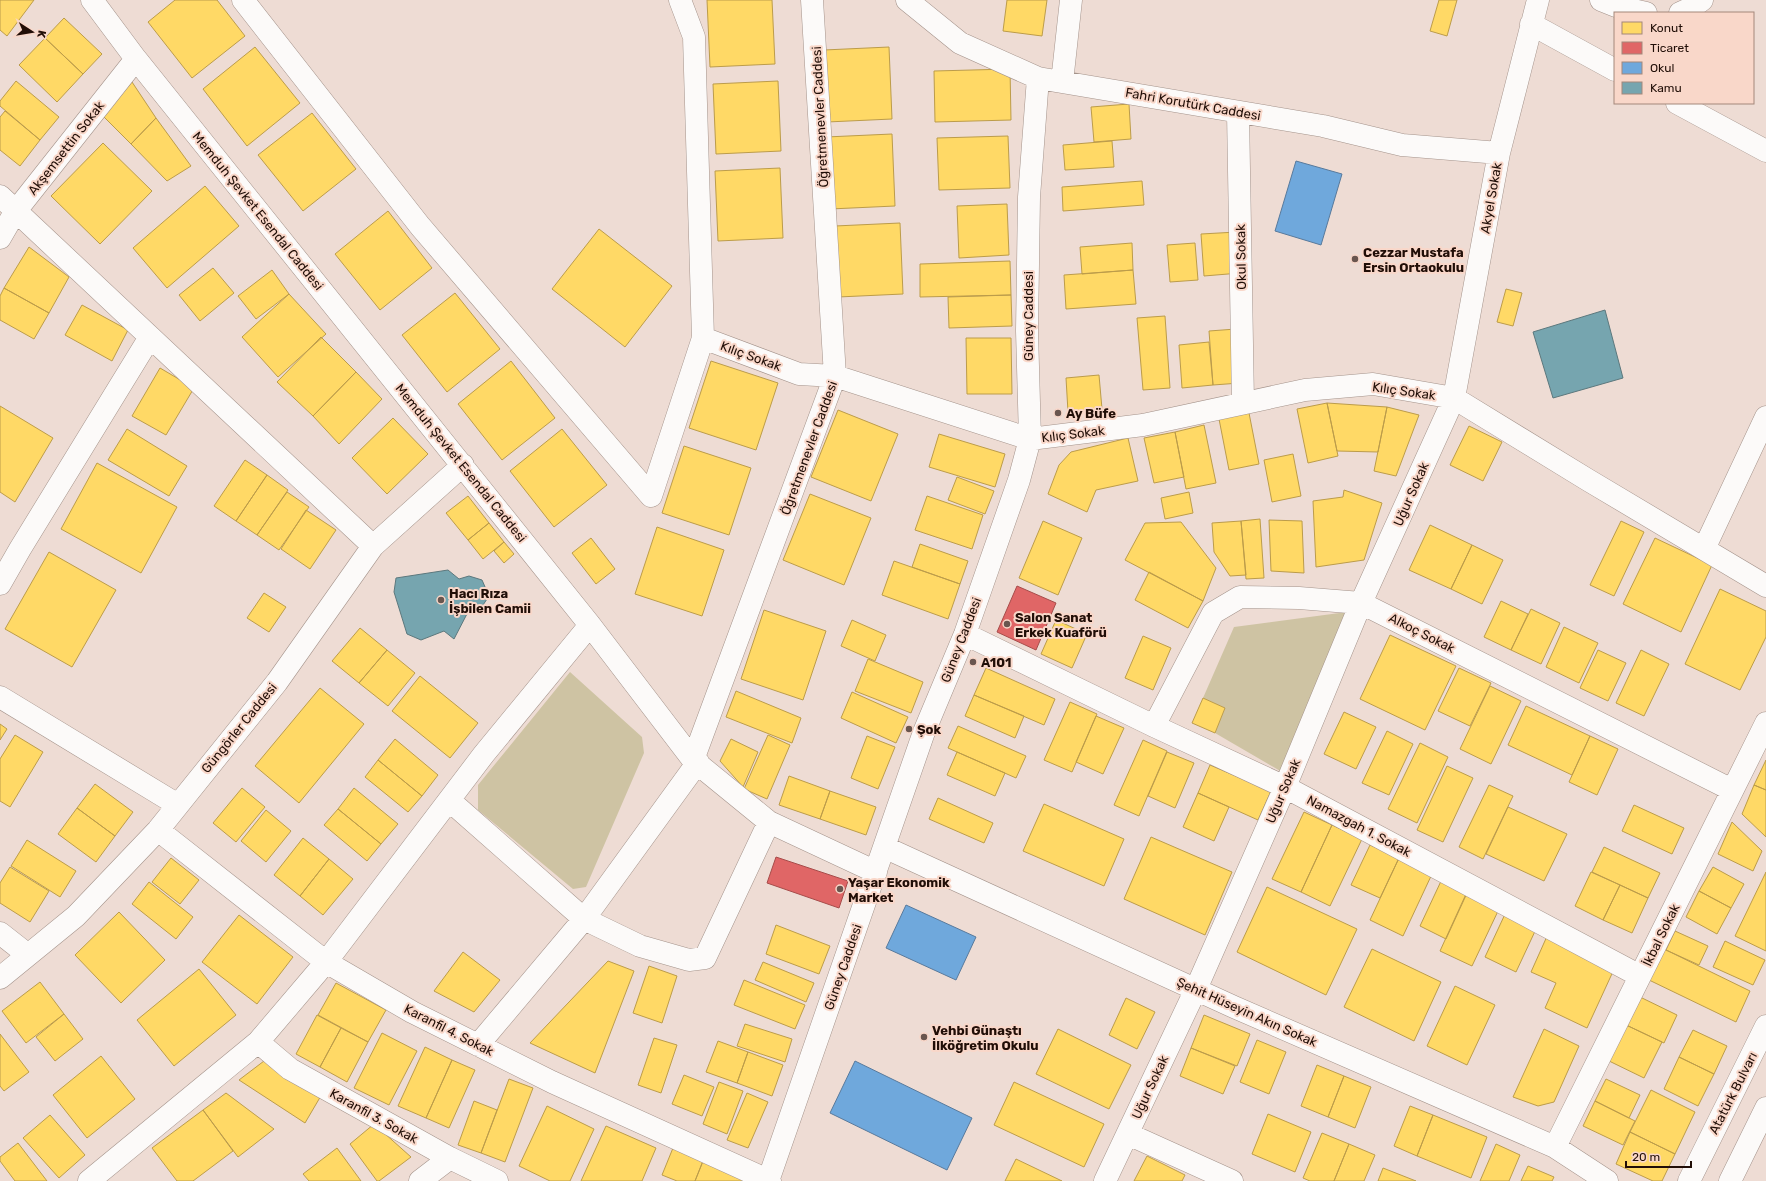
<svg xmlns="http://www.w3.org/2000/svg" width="1766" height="1181" viewBox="0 0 1766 1181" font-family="Rubik,sans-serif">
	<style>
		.green { fill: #cec3a3 }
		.homes { fill: #ffd966; stroke: #bc9c4a }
		.shops { fill: #e06666; stroke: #a74c4a }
		.schools { fill: #6fa8dc; stroke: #587a9c }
		.public { fill: #76a5af; stroke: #5c787d }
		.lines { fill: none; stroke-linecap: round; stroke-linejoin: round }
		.minor-casing { stroke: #a4938b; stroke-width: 23 }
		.major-casing { stroke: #a4938b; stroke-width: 23 }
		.minor { stroke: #fcfaf9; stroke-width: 22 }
		.major { stroke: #fcfaf9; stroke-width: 22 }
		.poi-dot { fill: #69564f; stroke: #f9d7c9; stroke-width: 1.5 }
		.labels { text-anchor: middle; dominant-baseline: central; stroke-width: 4; stroke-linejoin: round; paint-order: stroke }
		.street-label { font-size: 13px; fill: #210e07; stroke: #f9d7c9 }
		.poi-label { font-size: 13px; font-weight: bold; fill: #210e07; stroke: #f9d7c9; text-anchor: start }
	</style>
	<rect width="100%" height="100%" fill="#eedcd4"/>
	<path class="green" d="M1347 612 1282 772 1215 733 1225 708 1203 698 1234 627Z
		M570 672 642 737 644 753 586 887 573 889 478 810V785Z"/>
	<path class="homes" d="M0 0H34L7 36 0 30Z
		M175 0H217L245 36 192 78 148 22Z
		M707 0H772L775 64 710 67Z
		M1007 0H1047L1042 36 1003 31Z
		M1439 0H1457L1447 36 1430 31Z
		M64 18 102 54 83 74 45 38Z
		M45 38 83 74 57 102 19 65Z
		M255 47 300 103 247 146 203 89Z
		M889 47 892 119 827 122 824 50Z
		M1010 69 1011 120 935 122 934 71Z
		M16 81 59 117 40 140 0 106V101Z
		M778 81 781 151 716 154 713 84Z
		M132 82 156 118 131 144 103 116Z
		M1129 104 1131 139 1094 142 1091 107Z
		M5 111 40 140 20 166 0 150V117Z
		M312 113 356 169 303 211 258 155Z
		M156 118 191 166 167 181 131 144Z
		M892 134 895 206 830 209 826 137Z
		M1008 136 1010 188 939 190 937 138Z
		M1112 141 1114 167 1065 170 1063 145Z
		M103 143 152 191 100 244 51 196Z
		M780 168 783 238 718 241 715 171Z
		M1142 181 1144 205 1063 211 1062 187Z
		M205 186 239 226 167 288 133 248Z
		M1007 204 1009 255 959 258 957 206Z
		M388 211 432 268 380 310 335 254Z
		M900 223 903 294 838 297 835 226Z
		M599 229 672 286 625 347 552 289Z
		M1237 232 1240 273 1204 276 1201 234Z
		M1132 243 1133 270 1082 274 1080 247Z
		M1195 243 1198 280 1170 282 1167 245Z
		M29 247 69 277 49 313 4 288Z
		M1010 261 1011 295 920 297V264Z
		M213 268 234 293 200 321 179 295Z
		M272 270 289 294 256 319 238 296Z
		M1133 270 1136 304 1066 309 1064 275Z
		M4 288 49 313 34 339 0 320V296Z
		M1506 289 1522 293 1513 326 1497 322Z
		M455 293 500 349 447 392 402 335Z
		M289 294 326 334 278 377 242 337Z
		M1011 295 1012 326 949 328 948 297Z
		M82 305 128 330 112 361 65 335Z
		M1165 316 1170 388 1143 390 1137 318Z
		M1236 329 1240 383 1213 385 1209 331Z
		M321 337 356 372 313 416 277 382Z
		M966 338H1011L1012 394H967Z
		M1209 342 1213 385 1182 388 1179 345Z
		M511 361 555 418 502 460 458 404Z
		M711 361 778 383 756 450 689 428Z
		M160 368 194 388 166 435 132 416Z
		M356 372 382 399 339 444 313 416Z
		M1099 375 1102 409 1068 412 1066 378Z
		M1327 403 1387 407 1378 452 1337 451Z
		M1327 403 1338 456 1308 463 1297 409Z
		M0 406 53 438 15 502 0 492Z
		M1387 407 1419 415 1396 476 1374 471Z
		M838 410 898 434 871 501 811 477Z
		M1249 413 1259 464 1229 470 1219 419Z
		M393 418 428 454 387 494 352 458Z
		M1204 425 1216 483 1186 489 1175 432Z
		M1469 426 1502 442 1483 481 1450 465Z
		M127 429 187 466 169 496 108 460Z
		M562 429 607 485 554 527 510 471Z
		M1175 432 1184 477 1154 483 1144 438Z
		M939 434 1005 454 995 487 929 467Z
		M1128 438 1138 481 1096 490 1087 512 1048 494 1059 465 1071 452Z
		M684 446 751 468 729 535 662 513Z
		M1293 454 1301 496 1272 502 1264 460Z
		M245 460 267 475 236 521 214 506Z
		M97 463 177 507 141 573 61 529Z
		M267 475 288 490 257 535 236 521Z
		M957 477 994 491 985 514 948 500Z
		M1344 490 1382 503 1364 560 1316 567 1313 501 1343 497Z
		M287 492 309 507 279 550 257 535Z
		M1189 492 1193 513 1165 519 1161 498Z
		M810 494 871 518 844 585 783 560Z
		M468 496 489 523 468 540 446 513Z
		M927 496 983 515 972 549 915 530Z
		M306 510 336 530 310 569 281 549Z
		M1260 519 1264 578 1246 579 1241 521Z
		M1269 520 1302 521 1304 573 1271 571Z
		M1043 521 1082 538 1058 595 1019 578Z
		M1241 521 1246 575 1230 576 1214 552 1212 523Z
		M1621 521 1644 532 1614 596 1590 585Z
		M1181 522 1216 568 1203 601 1125 560 1145 523Z
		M489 523 504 542 483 559 468 540Z
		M1430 525 1472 545 1451 589 1409 570Z
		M657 527 724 550 702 616 635 594Z
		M591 538 615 569 596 584 572 553Z
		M1655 538 1712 565 1681 632 1623 604Z
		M504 542 514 554 504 563 494 551Z
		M920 544 968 561 960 584 912 567Z
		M1472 545 1503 560 1482 604 1451 589Z
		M49 552 116 590 72 667 5 629Z
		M894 561 960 584 948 619 882 595Z
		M1149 572 1203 601 1188 628 1135 600Z
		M1720 589 1766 611V637L1740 690 1685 664Z
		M264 593 286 607 269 632 247 618Z
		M1501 601 1528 614 1511 650 1484 637Z
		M1531 609 1560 623 1541 664 1511 650Z
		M764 610 826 631 803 700 741 679Z
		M852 620 886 635 875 661 841 646Z
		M1056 620 1087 634 1072 668 1041 654Z
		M1564 627 1598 643 1579 683 1546 667Z
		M360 628 387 650 359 683 332 661Z
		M1390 635 1456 666 1425 730 1360 699Z
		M1143 636 1171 648 1153 690 1125 678Z
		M387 650 415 673 388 706 359 683Z
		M1598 650 1626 663 1608 701 1580 688Z
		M1641 650 1669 664 1644 716 1616 703Z
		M868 659 923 682 911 713 855 691Z
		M986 668 1055 699 1044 725 974 695Z
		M1459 668 1491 683 1470 726 1438 711Z
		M420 676 478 723 450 758 392 711Z
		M1490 686 1521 701 1491 764 1460 749Z
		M320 688 364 724 299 803 255 766Z
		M736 691 801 718 792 743 726 717Z
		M852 692 908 717 896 743 841 718Z
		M974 695 1024 716 1015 738 965 716Z
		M1203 698 1225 708 1215 733 1192 723Z
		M1070 702 1097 714 1072 772 1044 760Z
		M1526 706 1590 736 1572 775 1508 745Z
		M1344 712 1376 727 1356 769 1324 754Z
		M1096 716 1124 728 1103 774 1076 762Z
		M0 724 7 729 0 740Z
		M958 726 1026 756 1016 778 948 748Z
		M1387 731 1413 744 1389 795 1362 783Z
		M15 735 43 752 10 807 0 801V759Z
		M768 735 790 745 767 799 744 789Z
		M867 736 895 747 878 789 851 778Z
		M1590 736 1618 749 1597 795 1569 782Z
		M395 739 438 775 422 796 378 760Z
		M731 739 758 752 743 787 720 761Z
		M1143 740 1167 751 1139 816 1114 805Z
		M1420 743 1448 757 1417 823 1388 809Z
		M957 752 1005 773 995 796 947 775Z
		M1167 752 1194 763 1175 808 1148 796Z
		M378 760 422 796 408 812 365 777Z
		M1766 760V790L1754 785Z
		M1210 765 1271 791 1258 820 1198 793Z
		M1447 766 1473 778 1443 842 1417 830Z
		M789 776 830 791 820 819 779 805Z
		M95 784 133 812 115 836 77 808Z
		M1489 785 1513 796 1483 859 1459 847Z
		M1754 785 1766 790V837L1742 814Z
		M242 788 265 807 236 842 213 823Z
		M354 788 398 824 381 844 338 809Z
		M830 791 876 807 866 835 820 819Z
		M1198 793 1229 807 1214 841 1183 827Z
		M938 798 993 823 984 843 929 819Z
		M1044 804 1124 839 1104 886 1023 851Z
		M1634 805 1684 828 1672 854 1622 831Z
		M1508 807 1567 834 1544 881 1486 854Z
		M77 808 115 836 96 862 58 834Z
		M338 809 381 844 367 861 324 825Z
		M266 810 291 831 266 862 241 841Z
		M1304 812 1332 825 1301 892 1272 879Z
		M1732 822 1762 851 1753 871 1718 854Z
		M1332 825 1362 839 1330 906 1301 892Z
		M1151 837 1232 872 1205 935 1124 899Z
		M303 838 329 859 300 896 274 875Z
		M27 840 76 871 60 897 11 866Z
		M1370 845 1399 858 1380 898 1351 885Z
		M1604 847 1660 873 1648 898 1592 872Z
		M171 858 199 880 180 904 152 882Z
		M1399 858 1432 874 1403 936 1370 920Z
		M329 859 353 879 323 915 300 896Z
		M10 867 49 891 30 922 0 903V883Z
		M1713 867 1744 884 1731 908 1699 891Z
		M1591 872 1620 885 1603 920 1575 906Z
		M1766 872V951L1735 936Z
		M1442 879 1468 891 1446 939 1420 926Z
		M149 882 193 917 176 939 132 904Z
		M1620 885 1648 898 1632 933 1603 920Z
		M1267 887 1357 929 1326 995 1237 952Z
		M1699 891 1731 908 1717 934 1686 917Z
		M1466 894 1499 909 1472 966 1440 951Z
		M119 912 165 960 121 1003 75 955Z
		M1506 912 1537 927 1516 972 1485 957Z
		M239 915 293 957 257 1004 202 962Z
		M776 925 830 946 819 974 766 954Z
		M1675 931 1708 946 1699 965 1666 950Z
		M1548 934 1616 965 1587 1028 1545 1008 1556 983 1531 972Z
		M1725 941 1765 960 1753 985 1713 967Z
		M1372 949 1441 982 1414 1041 1344 1007Z
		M1664 949 1750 991 1736 1022 1649 980Z
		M463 952 500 980 474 1012 434 991Z
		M608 961 634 971 595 1073 530 1043Z
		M763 962 814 983 806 1002 755 980Z
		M649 966 677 976 662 1023 633 1013Z
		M199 969 236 1015 174 1066 137 1020Z
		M744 980 805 1005 795 1029 734 1005Z
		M40 982 64 1014 26 1043 2 1011Z
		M336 983 386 1010 368 1042 318 1015Z
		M1455 986 1495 1005 1467 1065 1427 1046Z
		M1638 996 1677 1015 1664 1043 1624 1024Z
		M1126 998 1155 1012 1137 1049 1109 1035Z
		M64 1014 83 1039 55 1061 36 1037Z
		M317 1015 341 1028 320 1067 296 1054Z
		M1204 1015 1250 1034 1237 1066 1191 1048Z
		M745 1024 792 1039 785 1062 737 1046Z
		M1624 1024 1662 1042 1644 1078 1607 1060Z
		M341 1028 368 1042 347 1082 320 1067Z
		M1058 1029 1131 1065 1109 1109 1036 1074Z
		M1544 1029 1579 1046 1554 1102 1538 1106 1513 1097Z
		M1693 1030 1727 1046 1714 1074 1679 1057Z
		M382 1033 417 1051 389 1105 354 1088Z
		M0 1034 29 1072 4 1091 0 1086Z
		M654 1038 677 1045 661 1093 638 1085Z
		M1257 1040 1286 1052 1269 1094 1240 1082Z
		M718 1041 748 1052 737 1083 706 1072Z
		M425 1047 452 1060 426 1118 398 1106Z
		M1191 1048 1235 1066 1223 1094 1180 1076Z
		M748 1052 783 1065 772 1096 737 1083Z
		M101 1056 135 1099 87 1138 53 1095Z
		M1679 1057 1714 1074 1698 1106 1664 1089Z
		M452 1060 475 1070 449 1128 426 1118Z
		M264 1061 322 1094 305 1123 239 1080Z
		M1317 1065 1344 1076 1328 1117 1301 1106Z
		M684 1075 714 1087 702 1116 672 1104Z
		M1344 1076 1371 1087 1355 1128 1328 1117Z
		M509 1079 533 1088 505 1162 481 1153Z
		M1606 1079 1640 1095 1629 1118 1595 1101Z
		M719 1082 743 1091 727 1134 703 1124Z
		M1014 1082 1104 1124 1084 1167 994 1125Z
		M1651 1090 1695 1112 1675 1154 1630 1132Z
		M226 1093 274 1129 238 1157 203 1110Z
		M747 1093 768 1102 748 1148 727 1140Z
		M474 1101 497 1110 481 1153 458 1145Z
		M1595 1101 1635 1121 1623 1145 1583 1126Z
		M547 1106 594 1129 570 1181H550L519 1166Z
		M1410 1106 1433 1115 1417 1156 1394 1146Z
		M203 1110 233 1151 193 1181H177L152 1148Z
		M1268 1114 1311 1132 1295 1172 1252 1154Z
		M50 1115 85 1155 59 1178 23 1138Z
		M1433 1115 1487 1137 1471 1178 1417 1156Z
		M374 1124 411 1157 379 1181H377L350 1144Z
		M606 1126 656 1148 642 1181H581Z
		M1630 1132 1675 1154 1662 1181H1653L1616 1164Z
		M1322 1133 1349 1144 1334 1181H1310L1303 1178Z
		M18 1143 47 1181H15L0 1161V1157Z
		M675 1143 705 1156 695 1181H677L662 1175Z
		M1349 1144 1375 1155 1364 1181H1334Z
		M1496 1144 1520 1155 1509 1181H1480Z
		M337 1148 361 1181H309L303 1174Z
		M705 1156 748 1181H695Z
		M1147 1156 1185 1175 1182 1181H1134Z
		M1016 1159 1062 1181H1005Z
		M1528 1166 1554 1177 1552 1181H1521Z
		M1383 1168 1416 1181H1378Z"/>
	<path class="shops" d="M1017 586 1056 603 1036 650 997 632Z
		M776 857 848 881 839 908 767 883Z"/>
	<path class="schools" d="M1296 161 1342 174 1321 245 1275 231Z
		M906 905 976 937 956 980 886 948Z
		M855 1061 972 1118 947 1170 830 1113Z"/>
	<path class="public" d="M1605 310 1623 378 1553 398 1533 332Z
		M448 570 459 579 469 576 482 580 489 596 483 605 469 610 454 639 444 631 421 640 407 634 394 592 396 578Z"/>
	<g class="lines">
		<g class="minor-casing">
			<path id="minor" d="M92 0 136 59 590 625 693 760 769 822 876 872
				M243 0 420 226 651 496
				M907 0 960 43 1038 78 1323 126 1402 145 1499 153
				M1601 0 1616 6 1646 13
				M1680 13 1691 8 1702 0
				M1531 24 1615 70
				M1062 82 1071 0
				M1677 103 1766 151
				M1238 112 1243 403
				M0 196 373 546
				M0 238 15 212 136 59
				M703 338 799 374 835 376 1030 439 1143 425 1305 390 1373 384 1454 398 1588 480 1766 586
				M651 496 703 338 694 37 680 0
				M1704 549 1766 417
				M0 584 20 549 150 337
				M965 634 1154 726 1285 787 1640 976
				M0 697 178 805
				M1154 726 1213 613 1240 597 1299 598 1361 603 1732 790
				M693 760 835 376 812 0
				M449 800 584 919 640 946 689 960 705 958 769 822
				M158 830 326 962 412 1012 552 1082 770 1181
				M884 847 1234 1007 1555 1147 1607 1181
				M0 933 28 955
				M0 978 76 916 158 830 277 682 373 546 463 465
				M258 1042 290 1069 450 1158 497 1181
				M478 1045 584 919 698 762
				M1128 1134 1232 1181
				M1555 1147 1766 723
				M89 1181 258 1042 326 962 484 754 590 625
				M420 1181 450 1158
				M768 1181 924 732 965 634 1019 480 1030 439 1027 331 1029 197 1038 78
				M1105 1181 1196 989 1285 787 1361 603 1454 398 1499 153 1538 0"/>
		</g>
		<g class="major-casing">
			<path id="major" d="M1689 1181 1766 1026
				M1730 1181 1766 1108"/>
		</g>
		<use href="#minor" class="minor"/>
		<use href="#major" class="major"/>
	</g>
	<g class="poi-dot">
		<circle cx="1355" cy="259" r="4"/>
		<circle cx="1058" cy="413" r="4"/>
		<circle cx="441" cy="600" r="4"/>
		<circle cx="1007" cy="624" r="4"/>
		<circle cx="973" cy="662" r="4"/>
		<circle cx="909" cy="729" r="4"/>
		<circle cx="840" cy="889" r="4"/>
		<circle cx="924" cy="1037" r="4"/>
	</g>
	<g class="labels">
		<g class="street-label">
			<text transform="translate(1193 104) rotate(10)">Fahri Korutürk Caddesi</text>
			<text transform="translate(820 117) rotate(-93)">Öğretmenevler Caddesi</text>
			<text transform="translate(66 148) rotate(-52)">Akşemsettin Sokak</text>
			<text transform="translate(1491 198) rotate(-80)">Akyel Sokak</text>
			<text transform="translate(258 211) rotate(51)">Memduh Şevket Esendal Caddesi</text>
			<text transform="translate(1241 257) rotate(-91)">Okul Sokak</text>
			<text transform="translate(1028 316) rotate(-90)">Güney Caddesi</text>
			<text transform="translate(751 356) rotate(20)">Kılıç Sokak</text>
			<text transform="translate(1404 391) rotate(8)">Kılıç Sokak</text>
			<text transform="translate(1073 434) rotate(-7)">Kılıç Sokak</text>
			<text transform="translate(809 448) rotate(-70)">Öğretmenevler Caddesi</text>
			<text transform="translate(461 463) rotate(51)">Memduh Şevket Esendal Caddesi</text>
			<text transform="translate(1411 494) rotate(-66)">Uğur Sokak</text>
			<text transform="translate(1422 633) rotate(27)">Alkoç Sokak</text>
			<text transform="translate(961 640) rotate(-69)">Güney Caddesi</text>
			<text transform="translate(239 728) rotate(-51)">Güngörler Caddesi</text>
			<text transform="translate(1283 791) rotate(-67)">Uğur Sokak</text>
			<text transform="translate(1359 826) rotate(28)">Namazgah 1. Sokak</text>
			<text transform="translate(1661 935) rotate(-64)">İkbal Sokak</text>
			<text transform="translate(843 967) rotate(-71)">Güney Caddesi</text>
			<text transform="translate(1247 1012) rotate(24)">Şehit Hüseyin Akın Sokak</text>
			<text transform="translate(449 1030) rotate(27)">Karanfil 4. Sokak</text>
			<text transform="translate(1150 1087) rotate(-65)">Uğur Sokak</text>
			<text transform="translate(1733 1093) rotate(-63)">Atatürk Bulvarı</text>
			<text transform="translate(374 1116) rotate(29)">Karanfil 3. Sokak</text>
		</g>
		<g class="poi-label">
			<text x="1363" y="252">Cezzar Mustafa<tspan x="1363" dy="15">Ersin Ortaokulu</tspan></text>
			<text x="1066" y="413">Ay Büfe</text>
			<text x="449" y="593">Hacı Rıza<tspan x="449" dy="15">İşbilen Camii</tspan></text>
			<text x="1015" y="617">Salon Sanat<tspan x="1015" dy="15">Erkek Kuaförü</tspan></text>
			<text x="981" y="662">A101</text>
			<text x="917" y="729">Şok</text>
			<text x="848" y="882">Yaşar Ekonomik<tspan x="848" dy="15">Market</tspan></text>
			<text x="932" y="1030">Vehbi Günaştı<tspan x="932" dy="15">İlköğretim Okulu</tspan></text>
		</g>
	</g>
	<rect x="1614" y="12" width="140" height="92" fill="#f9d7c9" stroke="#a3877b"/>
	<rect x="1622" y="22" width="20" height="12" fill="#ffd966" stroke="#a3877b"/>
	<text x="1650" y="32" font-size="12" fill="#210e07">Konut</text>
	<rect x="1622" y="42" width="20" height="12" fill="#e06666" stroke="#a3877b"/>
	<text x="1650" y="52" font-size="12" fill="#210e07">Ticaret</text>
	<rect x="1622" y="62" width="20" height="12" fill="#6fa8dc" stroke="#a3877b"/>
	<text x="1650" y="72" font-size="12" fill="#210e07">Okul</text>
	<rect x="1622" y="82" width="20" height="12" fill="#76a5af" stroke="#a3877b"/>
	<text x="1650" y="92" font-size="12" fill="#210e07">Kamu</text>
	<g transform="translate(32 32) rotate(102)" stroke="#f9d7c9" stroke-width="3" paint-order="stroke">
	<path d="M0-3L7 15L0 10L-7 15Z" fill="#210e07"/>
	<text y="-6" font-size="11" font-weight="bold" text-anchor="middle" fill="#210e07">K</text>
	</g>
	<path d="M1626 1161v6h65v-6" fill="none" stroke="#210e07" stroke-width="2"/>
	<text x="1632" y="1161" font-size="12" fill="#210e07" stroke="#f9d7c9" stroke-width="3" paint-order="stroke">20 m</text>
</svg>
